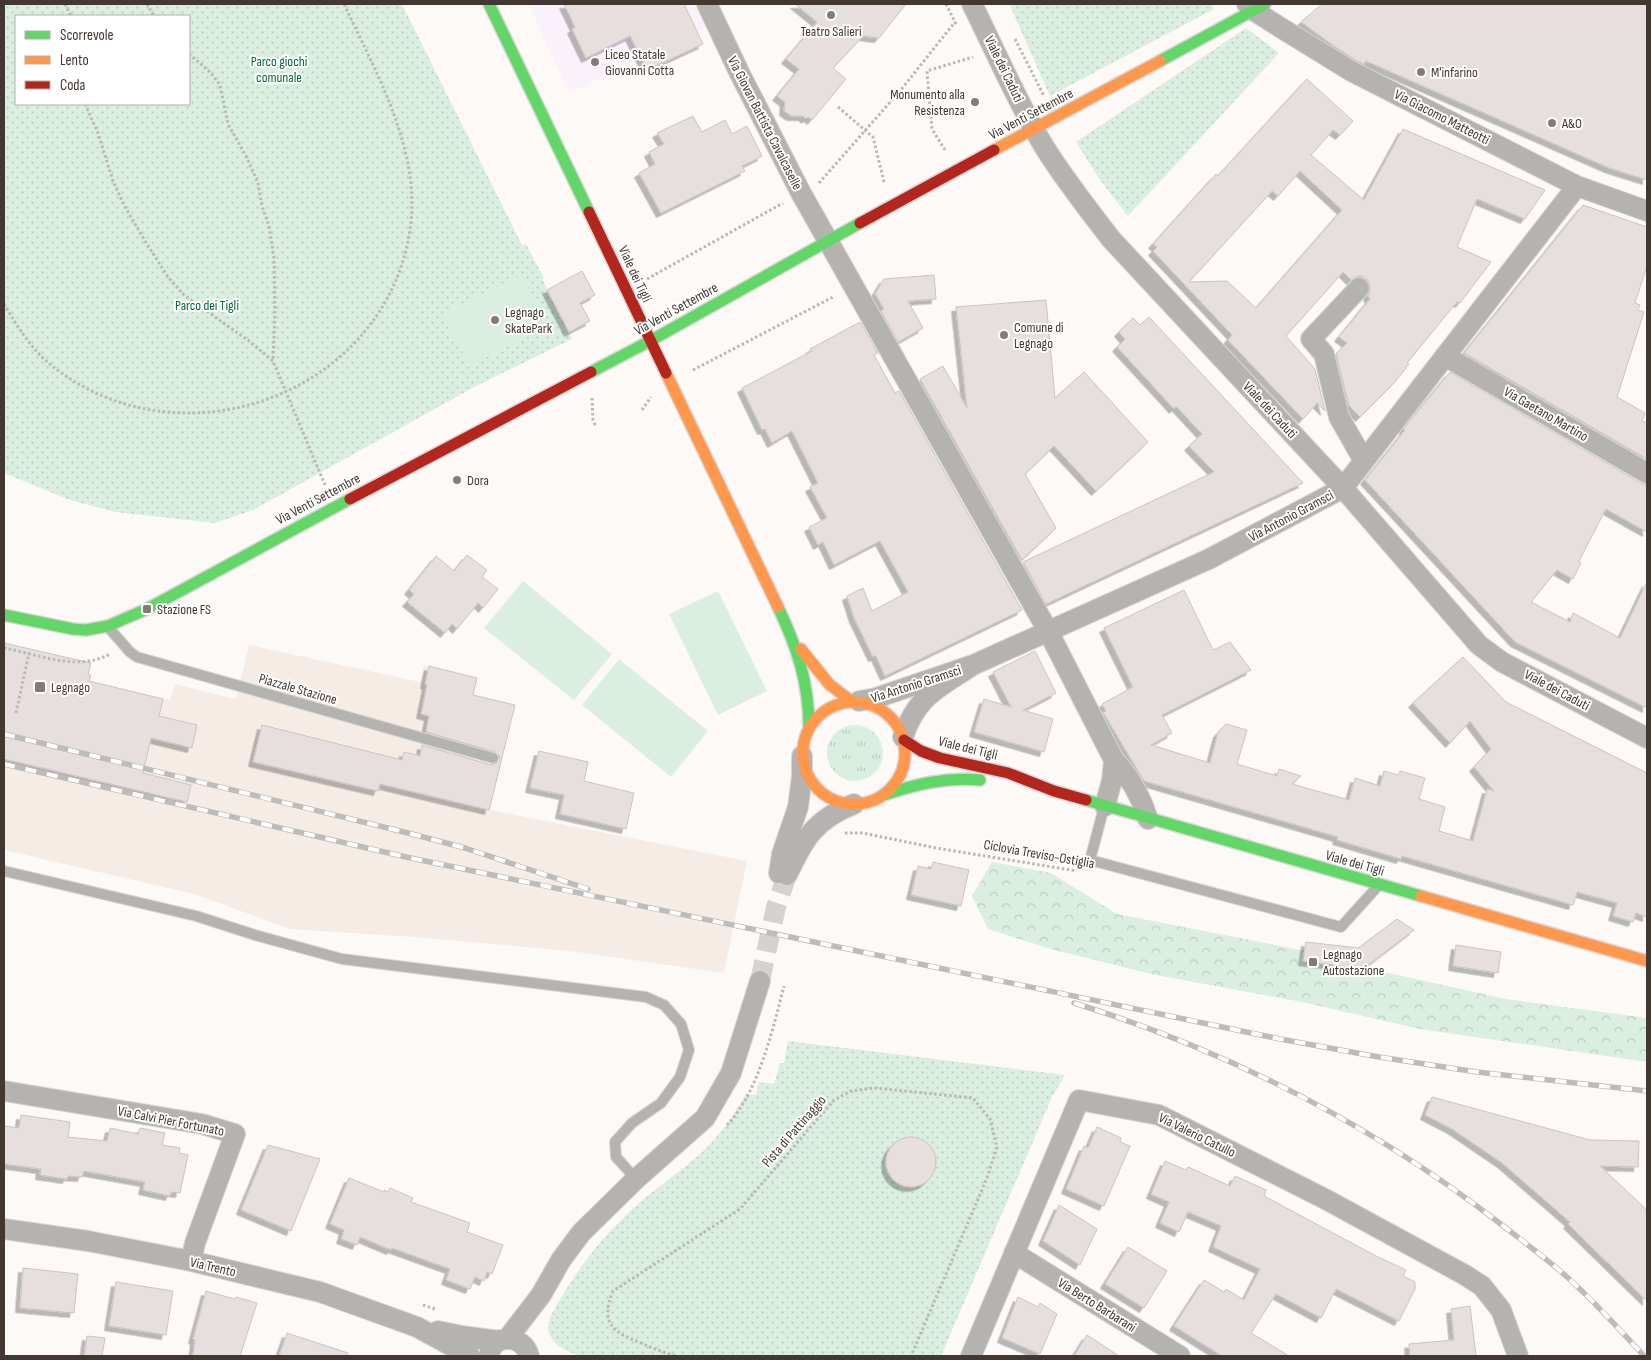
<svg xmlns="http://www.w3.org/2000/svg" width="1651" height="1360" viewBox="0 0 1651 1360" font-family="'Sofia Sans Condensed',sans-serif">
	<style>
		.built { fill: #f6ece6 }
		.education { fill: #faf1fb }
		.grass { fill: url(#grass-tufts) }
		.forest { fill: url(#forest-crowns) }
		.park { fill: url(#park-dots); fill-rule: evenodd }
		.garden { fill: #daefdf }
		.building { fill: #e7dfdd; stroke: #cac3c2; fill-rule: evenodd; filter: url(#shadow) }
		.lines { fill: none; stroke-linecap: round; stroke-linejoin: round }
		.street-tunnel { stroke: #d7d2cf; stroke-width: 20; stroke-dasharray: 20 10; stroke-linecap: butt }
		.lane-casing { stroke: #dad6d4; stroke-width: 12 }
		.street-casing { stroke: #dad6d4; stroke-width: 22 }
		.fast-casing { stroke: #dad6d4; stroke-width: 14 }
		.slow-casing { stroke: #dad6d4; stroke-width: 14 }
		.jam-casing { stroke: #dad6d4; stroke-width: 14 }
		.path { stroke: #bab8b5; stroke-width: 3; stroke-dasharray: 2.5 2.5; stroke-linecap: butt }
		.lane { stroke: #b5b3b0; stroke-width: 10 }
		.street { stroke: #b5b3b0; stroke-width: 20 }
		.fast { stroke: #63d668; stroke-width: 11 }
		.slow { stroke: #ff974d; stroke-width: 11 }
		.jam { stroke: #b3261e; stroke-width: 11 }
		.rail-casing { stroke: #bebcb9; stroke-width: 5.5 }
		.rail { stroke: #fff; stroke-width: 4; stroke-dasharray: 11; stroke-linecap: butt }
		.poi-dot { fill: #837b76; stroke: #fff; stroke-width: 2 }
		.labels { text-anchor: middle; dominant-baseline: central; stroke-width: 4; stroke-linejoin: round; paint-order: stroke }
		.poi-label { font-size: 14px; fill: #423731; stroke: #fff; text-anchor: start }
		.park-label { font-size: 14px; fill: #04673c; stroke: #fff }
		.street-label { font-size: 14px; fill: #423731; stroke: #fff }
	</style>
	<defs>
		<pattern id="grass-tufts" width="24" height="20" patternUnits="userSpaceOnUse" patternTransform="scale(1.25)"><rect width="24" height="20" fill="#daefdf"/><path d="M3 7l-1-3M5 7V3M7 7l1-3M15 17l-1-3M17 17v-4M19 17l1-3" fill="none" stroke="#bccec0"/></pattern>
		<pattern id="forest-crowns" width="20" height="18" patternUnits="userSpaceOnUse" patternTransform="scale(1.25)"><rect width="20" height="18" fill="#daefdf"/><path d="M2 6a3 3 0 1 1 6 0M12 15a3 3 0 1 1 6 0" fill="none" stroke="#bccec0"/></pattern>
		<pattern id="park-dots" width="8" height="8" patternUnits="userSpaceOnUse" patternTransform="scale(1.25)"><rect width="8" height="8" fill="#daefdf"/><path d="M2 2h.1M6 6h.1" fill="none" stroke="#bccec0" stroke-width="1.8" stroke-linecap="round"/></pattern>
		<filter id="shadow"><feDropShadow dx="-4.5" dy="4.5" stdDeviation="0" flood-color="#0004"/></filter>
	</defs>
	<rect width="100%" height="100%" fill="#fcf9f7"/>
	<path class="built" d="M249 645 420 682 424 665 477 678 473 695 515 705 490 810 747 861 724 973 570 951 414 937 290 929 194 894 4 850V655L88 675H91L90 681 170 700 175 684 236 699Z"/>
	<path class="education" d="M529 4H698L709 26 569 93Z"/>
	<path class="grass" d="M827 753a28 28 0 1 1 56 0a28 28 0 1 1-56 0Z"/>
	<path class="forest" d="M992 862 1051 873 1117 914 1306 951 1380 971 1506 999 1647 1018V1062L1420 1029 1302 1002 1151 974 1047 948 988 929 972 896Z"/>
	<path class="park" d="M4 4H402L522 245 526 244 544 278 542 279 572 339 476 386 253 510 215 523 115 512 70 500 4 473ZM16 16H189V104H16Z
		M1020 4H1212L1214 9 1050 96 1010 6Z
		M1246 28 1279 53 1128 216 1100 180 1076 142Z
		M788 1041 1065 1075 1052 1097 941 1356H581C569 1352 553 1347 549 1333 545 1321 556 1307 561 1298 579 1267 601 1239 627 1214 650 1192 676 1175 700 1154 719 1137 733 1116 746 1094L756 1095 759 1082 774 1084 780 1063H784Z"/>
	<path class="garden" d="M522 275 547 327 470 365 441 314Z
		M523 581 612 654 574 700 484 628Z
		M718 591 767 691 718 715 669 614Z
		M619 659 708 731 671 777 582 705Z"/>
	<path class="building" d="M564 4H684L703 44 647 70 630 36 586 58 572 29 575 27Z
		M795 4H906L879 38 863 36 833 68 846 79 812 120 808 117 806 119 803 116H791L784 111 785 102 777 96 799 69 786 59 817 22Z
		M1322 4H1647V180L1609 168 1366 61 1364 64 1357 61 1334 46 1301 22Z
		M1307 79 1353 121 1340 135 1333 130 1311 155 1364 200 1403 129 1545 190 1525 219 1477 199 1457 247 1491 262 1460 303 1457 302 1407 363 1409 364 1394 383 1360 417 1349 406 1336 354 1347 343 1339 337 1370 299 1368 296 1370 291V285L1367 279 1361 276 1356 277 1351 280 1343 272 1286 336 1315 369 1325 411 1317 403 1303 419 1228 340 1232 335 1153 251 1157 247 1153 244 1216 174 1218 176ZM1300 171 1342 210 1256 308 1227 281 1189 282 1272 191 1278 196Z
		M693 116 702 132 725 120 732 134 747 126 762 156 742 166 745 171 661 213 639 173 655 164 649 152 664 144 657 133Z
		M1583 205 1647 227V266L1635 303 1640 305 1638 310 1644 312 1617 397 1645 413 1642 421 1647 423V459L1464 353Z
		M582 271 595 295 580 303 590 321 569 332 547 290Z
		M934 275 936 299 908 301 923 328 898 342 881 311 884 309 875 294 884 279Z
		M1046 300 1055 398 1084 372 1148 442 1096 491 1054 446 1025 474 1056 528 1022 560 920 379 943 366 967 408 956 307Z
		M1149 317 1303 483 1046 604 1023 562 1214 472 1189 446 1202 434 1176 406 1174 409 1117 347 1125 339 1119 332 1133 318 1140 325Z
		M860 322 878 353 874 355 895 393 899 391 1022 610 885 676 876 656 873 657 854 618 847 596 863 588 872 611 908 592 880 541 834 565 823 542 818 545 809 527 827 518 810 487 818 483 792 431 772 443 765 429 762 430 742 388 812 351 810 349Z
		M1450 372 1641 483 1647 485V532L1606 509 1579 561 1581 563 1573 579 1557 570 1531 602 1570 622 1573 613 1620 638 1647 582V708L1515 642 1365 480 1405 430 1403 429Z
		M467 555 487 570 482 577 498 589 483 608 478 603 457 629 452 624 445 633 407 602 414 594 409 590 436 556 454 571Z
		M1184 590 1213 650 1230 642 1251 670 1162 715 1172 733 1151 745 1210 763 1218 733 1226 724 1247 730 1237 764 1277 776 1279 769 1301 776 1292 784 1349 800 1355 778 1380 786 1384 771 1398 775 1400 771 1425 778 1419 799 1445 807 1439 831 1473 841 1487 789 1494 791 1474 767 1491 749 1470 721 1450 743 1413 703 1463 657 1506 702 1647 773V917L1636 913 1633 922 1613 916 1617 903 1577 892 1573 905 1402 856 1401 859 1337 840 1338 837 1144 781 1103 712 1106 711 1102 704 1133 687 1104 628Z
		M4 643 91 663 88 675H91L89 681 163 699 159 716 197 725 192 748 151 738 143 773 191 785 187 802 4 759Z
		M1035 651 1056 693 1023 710 1053 719 1044 752 974 732 984 699 1011 707 993 672Z
		M429 666 477 678 473 695 515 705 489 810 380 784 378 791 253 762 262 725 402 760 404 752 420 756 422 745 491 765 497 763 500 757 495 752 426 732 429 716 421 714 427 685 425 684Z
		M539 751 588 762 584 781 634 793 626 829 560 814 564 795 530 788Z
		M933 862 969 870 961 906 911 895 918 866 931 869Z
		M1397 919 1414 930 1363 969 1303 961 1306 942 1358 948Z
		M1456 945 1501 952 1498 973 1453 966Z
		M1432 1097 1590 1140 1639 1141 1638 1167 1600 1166 1647 1210V1301L1568 1224 1570 1222 1502 1163 1452 1129 1425 1115Z
		M21 1115 70 1122 68 1137 107 1141 110 1128 138 1134 140 1128 165 1133 162 1145 180 1148 179 1153 188 1155 180 1193 171 1192 170 1196 143 1190 145 1182 84 1171 82 1177 68 1176 67 1179 40 1175 41 1169 4 1164V1126L19 1128Z
		M1097 1127 1121 1138 1120 1142 1130 1146 1104 1206 1066 1189 1084 1146 1088 1148Z
		M886 1162a25 25 0 1 1 50 0a25 25 0 1 1-50 0Z
		M268 1145 320 1159 291 1231 241 1210Z
		M1165 1161 1186 1170 1188 1167 1230 1186 1235 1176 1266 1190 1264 1196 1378 1257 1406 1270 1403 1276 1415 1282V1289L1399 1321 1336 1289 1321 1318 1276 1294 1251 1333 1289 1356H1222L1174 1326 1204 1280 1224 1292 1226 1289 1244 1300 1260 1269 1213 1247 1221 1226 1188 1212 1179 1232 1160 1223 1169 1202 1151 1194Z
		M349 1178 384 1192V1190L388 1192 390 1188 413 1198 411 1202 470 1223 467 1232 503 1245 492 1274 487 1272 484 1281 475 1277 470 1289 446 1280 450 1269 392 1248 391 1250 360 1237 357 1245 341 1239 344 1230 330 1224Z
		M1059 1205 1097 1229 1080 1265 1043 1241Z
		M1128 1247 1167 1271 1144 1308 1105 1284Z
		M23 1268 78 1274 74 1313 20 1308Z
		M116 1282 173 1291 166 1335 109 1326Z
		M206 1291 235 1299 236 1297 257 1303 240 1356H193L195 1340 193 1339Z
		M1018 1297 1038 1307 1040 1303 1057 1314 1040 1354 1002 1338Z
		M1470 1306 1476 1356H1410L1409 1344 1454 1340 1451 1309Z
		M287 1333 348 1353 347 1356H279Z
		M1087 1335 1119 1356H1074Z
		M87 1336 105 1338 102 1356H84Z"/>
	<g class="lines">
		<path class="street-tunnel" d="M760 981 776 907 787 875"/>
		<g class="lane-casing">
			<path id="lane" d="M108 627 130 652 137 657 493 758
				M1104 807 1090 860 1341 927 1378 886
				M4 871 196 916 255 935 342 959 646 997 664 1005 681 1024 689 1050 680 1077 661 1103 632 1123 615 1142 616 1157 636 1179"/>
		</g>
		<g class="street-casing">
			<path id="street" d="M707 4 739 72 801 193 1048 631 1114 760C1130 777 1141 797 1148 819
				M972 4C996 52 1017 102 1045 148 1065 180 1088 209 1111 239L1343 488 1479 645 1502 662 1647 738
				M1247 4 1253 10 1278 26 1351 71 1577 186 1647 211
				M1359 288 1311 339 1324 354 1339 417 1364 461
				M1445 356 1647 473
				M973 665 1209 559 1343 488 1577 186
				M859 701 876 698 973 665C939 688 917 695 903 737
				M1105 806 1112 780 1114 760
				M779 873 782 854 798 807 802 776V756
				M787 875C805 838 814 820 854 804
				M4 1091 202 1124 235 1134 195 1243 191 1261
				M4 1229 88 1241 191 1261 320 1292 417 1327 470 1356
				M1014 1253 1180 1356
				M438 1331 462 1336 499 1341
				M508 1338 541 1295 561 1260 581 1233 636 1179 705 1118 731 1073 760 981
				M489 1356C492 1333 524 1334 529 1356
				M971 1356 1079 1100 1159 1115 1327 1200 1465 1275 1482 1286 1501 1310 1518 1356"/>
		</g>
		<g class="fast-casing">
			<path id="fast" d="M489 4 589 212
				M1160 61 1265 4
				M591 372 650 341 860 223
				M778 607C797 647 809 683 809 728
				M4 615 73 629 86 630 108 626 147 609 350 499
				M884 795C916 784 946 777 980 780
				M1086 800 1421 896"/>
		</g>
		<g class="slow-casing">
			<path id="slow" d="M994 150 1160 61
				M666 373 778 607
				M801 649 829 684 851 701
				M803 753a51 51 0 1 1 102 0a51 51 0 1 1-102 0Z
				M1421 896 1647 961"/>
		</g>
		<g class="jam-casing">
			<path id="jam" d="M589 212 666 373
				M860 223 994 150
				M350 499 591 372
				M904 740 921 751 940 758 1008 773 1054 791 1086 800"/>
		</g>
		<path class="path" d="M65 4 71 16
			M147 4 154 16
			M946 4 957 26
			M1015 39 1044 96
			M189 54 210 72 220 85 228 124 247 158 258 183 262 206 269 226 274 258 275 311 273 361
			M85 104 98 133 113 181 125 207 145 241 168 277 184 295 249 341 273 361 325 485
			M838 107 873 137 884 182
			M945 150 932 129 927 71 973 57
			M819 183 900 91 955 22
			M647 279 783 203
			M4 304C17 326 31 349 51 365 180 469 385 395 410 230 422 151 376 73 344 4
			M693 370 835 296
			M592 398 593 420 596 427
			M642 410 651 397
			M4 648C37 654 78 672 110 654
			M16 713 29 653
			M845 833H863L936 848 1077 871
			M727 1125C758 1093 773 1029 784 986
			M423 1305 435 1309
			M675 1356C663 1352 652 1348 641 1343 612 1332 600 1323 613 1291L740 1209 834 1100 851 1091 874 1088 973 1098 990 1119 997 1147 987 1178 911 1356"/>
		<use href="#lane" class="lane"/>
		<use href="#street" class="street"/>
		<use href="#fast" class="fast"/>
		<use href="#slow" class="slow"/>
		<use href="#jam" class="jam"/>
		<g class="rail-casing">
			<path id="rail" d="M4 734 412 834 465 848 588 889
				M4 764 406 857 1280 1039 1379 1057 1477 1072 1647 1091
				M1074 1003C1229 1051 1374 1126 1502 1225 1524 1242 1547 1259 1567 1277 1595 1302 1619 1329 1644 1356"/>
		</g>
		<use href="#rail" class="rail"/>
	</g>
	<g class="poi-dot">
		<circle cx="831" cy="15" r="5"/>
		<circle cx="595" cy="62" r="5"/>
		<circle cx="1421" cy="72" r="5"/>
		<circle cx="975" cy="102" r="5"/>
		<circle cx="1552" cy="123" r="5"/>
		<circle cx="495" cy="320" r="5"/>
		<circle cx="1004" cy="335" r="5"/>
		<circle cx="457" cy="480" r="5"/>
		<rect x="142" y="604" width="10" height="10" rx="2.5"/>
		<rect x="34" y="681" width="12" height="12" rx="2.5"/>
		<rect x="1308" y="957" width="10" height="10" rx="2.5"/>
	</g>
	<g class="labels">
		<g class="poi-label">
			<text x="831" y="31" text-anchor="middle">Teatro Salieri</text>
			<text x="605" y="54">Liceo Statale<tspan x="605" dy="16">Giovanni Cotta</tspan></text>
			<text x="1431" y="72">M'infarino</text>
			<text x="965" y="94" text-anchor="end">Monumento alla<tspan x="965" dy="16">Resistenza</tspan></text>
			<text x="1562" y="123">A&amp;O</text>
			<text x="505" y="312">Legnago<tspan x="505" dy="16">SkatePark</tspan></text>
			<text x="1014" y="327">Comune di<tspan x="1014" dy="16">Legnago</tspan></text>
			<text x="467" y="480">Dora</text>
			<text x="157" y="609">Stazione FS</text>
			<text x="51" y="687">Legnago</text>
			<text x="1323" y="954">Legnago<tspan x="1323" dy="16">Autostazione</tspan></text>
		</g>
		<g class="park-label">
			<text x="279" y="61">Parco giochi<tspan x="279" dy="16">comunale</tspan></text>
			<text x="207" y="305">Parco dei Tigli</text>
		</g>
		<g class="street-label">
			<text transform="translate(1004 69) rotate(64)">Viale dei Caduti</text>
			<text transform="translate(1031 114) rotate(-28)">Via Venti Settembre</text>
			<text transform="translate(1442 117) rotate(27)">Via Giacomo Matteotti</text>
			<text transform="translate(765 123) rotate(63)">Via Giovan Battista Cavalcaselle</text>
			<text transform="translate(635 274) rotate(65)">Viale dei Tigli</text>
			<text transform="translate(676 309) rotate(-29)">Via Venti Settembre</text>
			<text transform="translate(1270 410) rotate(47)">Viale dei Caduti</text>
			<text transform="translate(1546 414) rotate(30)">Via Gaetano Martino</text>
			<text transform="translate(318 499) rotate(-28)">Via Venti Settembre</text>
			<text transform="translate(1291 516) rotate(-28)">Via Antonio Gramsci</text>
			<text transform="translate(916 684) rotate(-18)">Via Antonio Gramsci</text>
			<text transform="translate(298 689) rotate(16)">Piazzale Stazione</text>
			<text transform="translate(1557 690) rotate(28)">Viale dei Caduti</text>
			<text transform="translate(968 748) rotate(14)">Viale dei Tigli</text>
			<text transform="translate(1039 854) rotate(10)">Ciclovia Treviso-Ostiglia</text>
			<text transform="translate(1355 863) rotate(16)">Viale dei Tigli</text>
			<text transform="translate(171 1121) rotate(11)">Via Calvi Pier Fortunato</text>
			<text transform="translate(794 1131) rotate(-49)">Pista di Pattinaggio</text>
			<text transform="translate(1197 1135) rotate(26)">Via Valerio Catullo</text>
			<text transform="translate(213 1267) rotate(13)">Via Trento</text>
			<text transform="translate(1097 1305) rotate(32)">Via Berto Barbarani</text>
		</g>
	</g>
	<rect width="1651" height="1360" fill="none" stroke="#423731" stroke-width="10"/>
	<rect x="15" y="15" width="175" height="90" fill="#ffffff" stroke="#b3afad"/>
	<rect x="25" y="31" width="25" height="8" fill="#63d668" stroke="#b3afad"/>
	<text x="60" y="40" font-size="15" fill="#423731">Scorrevole</text>
	<rect x="25" y="56" width="25" height="8" fill="#ff974d" stroke="#b3afad"/>
	<text x="60" y="65" font-size="15" fill="#423731">Lento</text>
	<rect x="25" y="81" width="25" height="8" fill="#b3261e" stroke="#b3afad"/>
	<text x="60" y="90" font-size="15" fill="#423731">Coda</text>
</svg>
